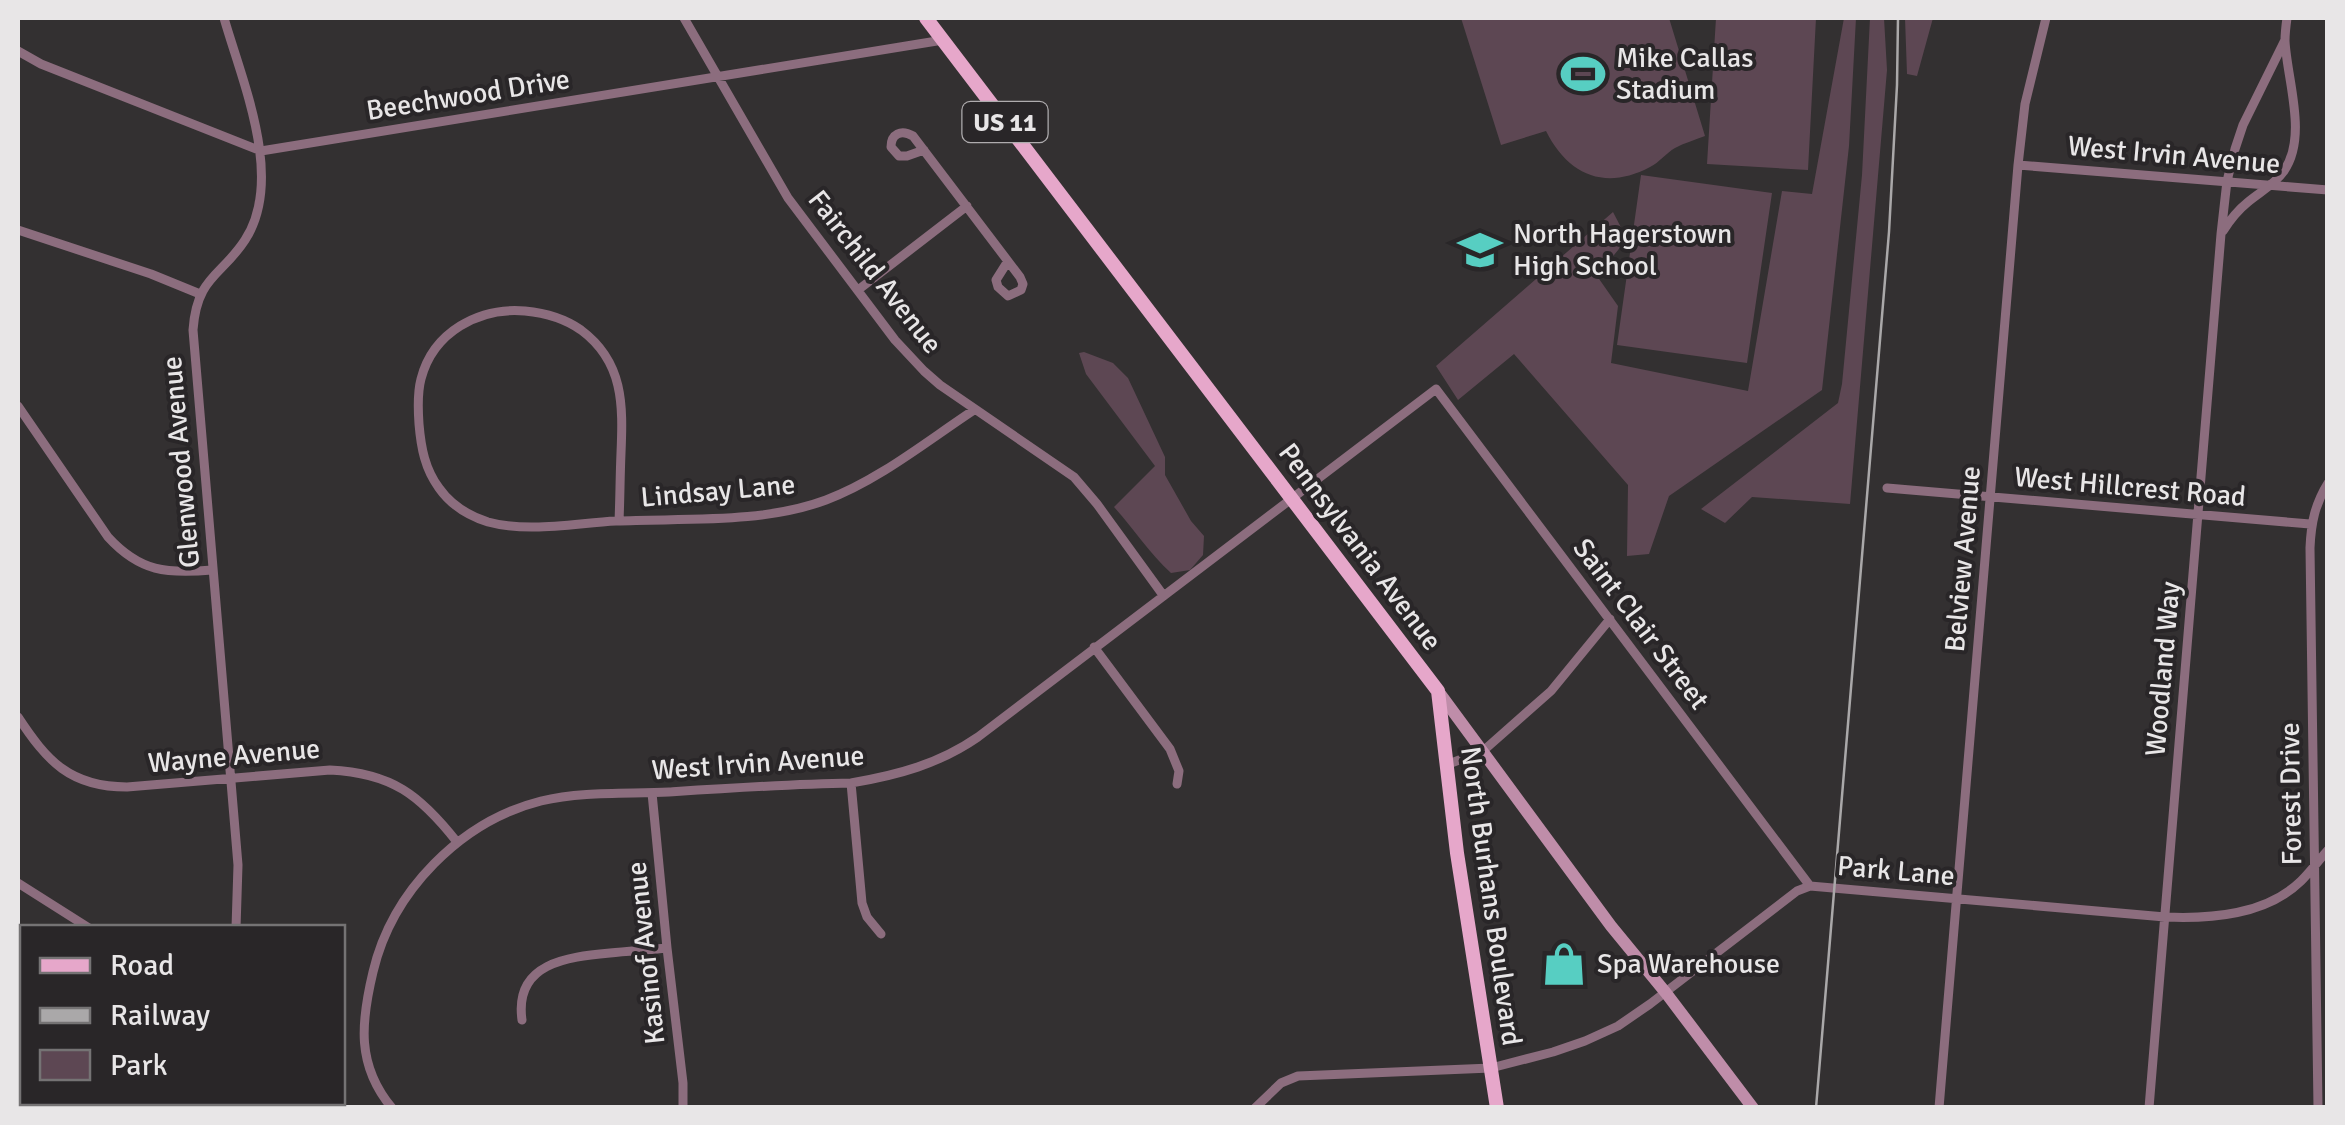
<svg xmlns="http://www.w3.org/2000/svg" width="2345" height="1125" viewBox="0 0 2345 1125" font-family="Signika,sans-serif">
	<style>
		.green { fill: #5d4753 }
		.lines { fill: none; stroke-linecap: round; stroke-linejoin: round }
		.minor { stroke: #8c6d7e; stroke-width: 9 }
		.secondary { stroke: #bf8da9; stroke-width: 12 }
		.primary { stroke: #e6a7ca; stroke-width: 14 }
		.rail { stroke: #aaa8a9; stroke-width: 2.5 }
		.labels { text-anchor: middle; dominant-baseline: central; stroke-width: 8; stroke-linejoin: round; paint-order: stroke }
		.shield { fill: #292628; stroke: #afacae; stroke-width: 2.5 }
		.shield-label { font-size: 25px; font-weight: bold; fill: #e8e6e7 }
		.poi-label { font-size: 28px; fill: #e8e6e7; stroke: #292628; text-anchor: start }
		.street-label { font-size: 28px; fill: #e8e6e7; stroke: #292628 }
	</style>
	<rect width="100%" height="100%" fill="#333031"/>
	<path class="green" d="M1461 18H1669L1705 136C1695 140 1684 143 1675 148 1666 153 1660 162 1650 167 1605 191 1568 175 1546 131L1501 145Z
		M1716 18H1816L1808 170 1707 164Z
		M1844 18H1856L1849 146 1822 390 1669 496 1649 554 1627 556 1628 485 1514 354 1458 400 1436 366 1613 212 1627 239 1597 276 1618 306 1611 363 1748 391 1782 191 1812 194Z
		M1870 18H1884L1887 70 1850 504 1752 497 1725 523 1701 509 1838 403 1842 384 1862 175Z
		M1905 18H1933L1917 76 1907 74Z
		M1641 175 1772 193 1747 363 1617 345Z
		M1084 352 1113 363 1128 378 1165 457V475L1191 521 1204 536 1203 555 1190 570 1171 573C1150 554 1134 529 1114 507L1155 466 1086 374 1079 353Z"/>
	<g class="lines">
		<path class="minor" d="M224 18C242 81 285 179 245 240 221 277 197 276 193 330L238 865 236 928
			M684 18 788 198 895 340 924 371 940 385 1074 477 1097 504 1163 595
			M18 51 41 64 261 151 943 40
			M924 150 907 156H899L891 147C891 134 901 129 913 136L1020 277 1023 284 1021 290 1008 296 998 287 996 280 1008 261
			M2018 165 2328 190
			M18 230 151 274 200 294
			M2223 231C2230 220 2238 210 2248 202 2260 192 2275 184 2284 171 2308 136 2287 80 2285 41 2285 33 2286 25 2287 18
			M858 290 967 206
			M18 406 108 537C140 572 167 574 212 570
			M1887 488 2310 524
			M619 521C620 499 620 476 621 453 623 405 624 362 581 330 564 318 546 313 525 311 479 307 433 332 421 379 417 394 418 410 419 424 421 448 425 469 439 488 451 505 469 516 488 522 528 533 576 523 616 521 684 518 762 524 826 500 879 480 927 441 974 410
			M1094 647 1170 749 1179 771 1177 784
			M18 717C47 761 70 787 127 787L330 770C392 773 420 795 457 842
			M1446 765 1483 751 1551 691 1610 619
			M851 783 862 903 867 917 881 934
			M652 793 667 948 683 1083V1108
			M18 883 89 928
			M522 1020C514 963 567 957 610 953 629 951 648 950 667 948
			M392 1108C356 1065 361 1022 373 972 392 891 461 821 541 801 582 791 627 794 669 792 730 788 790 784 851 783 898 775 939 764 978 737L1436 389 1810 886
			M1255 1108 1281 1083 1298 1076 1491 1068 1553 1052 1585 1041 1618 1026 1650 1004 1797 891 1810 886 2165 917C2211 919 2266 915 2301 881 2311 871 2319 860 2328 850
			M1939 1108 2018 165 2025 104 2046 18
			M2149 1108 2221 234 2227 181 2235 149 2243 125 2285 40
			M2318 1108 2310 548C2311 523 2315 504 2328 483"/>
		<path class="secondary" d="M1438 691 1611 926 1666 993 1753 1108"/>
		<path class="primary" d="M926 18 1438 691 1457 853 1497 1108"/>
		<path class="rail" d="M18 1014 22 1017
			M187 1102 196 1108
			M1816 1108 1889 232 1897 85 1898 18"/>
	</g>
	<defs>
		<g id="stadium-bare" transform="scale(3.45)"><path d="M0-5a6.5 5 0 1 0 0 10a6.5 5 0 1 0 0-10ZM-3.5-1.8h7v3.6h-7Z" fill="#57cec2" stroke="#292628" stroke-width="2.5" paint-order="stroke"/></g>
		<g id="school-bare" transform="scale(3.45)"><path d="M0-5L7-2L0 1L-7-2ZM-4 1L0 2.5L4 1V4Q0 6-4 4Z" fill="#57cec2" stroke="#292628" stroke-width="2.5" paint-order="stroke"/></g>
		<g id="shop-bare" transform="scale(3.45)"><path d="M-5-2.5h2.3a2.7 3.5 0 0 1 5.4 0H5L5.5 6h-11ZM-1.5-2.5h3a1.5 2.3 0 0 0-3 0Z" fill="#57cec2" stroke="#292628" stroke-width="2.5" paint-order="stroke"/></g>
	</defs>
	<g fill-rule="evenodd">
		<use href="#stadium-bare" x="1583" y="74"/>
		<use href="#school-bare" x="1480" y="250"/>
		<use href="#shop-bare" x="1564" y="964"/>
	</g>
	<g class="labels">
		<rect class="shield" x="962.5" y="102" width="85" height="40" rx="8"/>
		<g class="shield-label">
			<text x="1005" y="122">US 11</text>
		</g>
		<g class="poi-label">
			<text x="1616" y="58">Mike Callas<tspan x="1616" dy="32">Stadium</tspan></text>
			<text x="1513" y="234">North Hagerstown<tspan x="1513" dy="32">High School</tspan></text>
			<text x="1597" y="964">Spa Warehouse</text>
		</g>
		<g class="street-label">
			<text transform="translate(468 95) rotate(-9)">Beechwood Drive</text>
			<text transform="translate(2174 155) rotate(5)">West Irvin Avenue</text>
			<text transform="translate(875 272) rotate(52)">Fairchild Avenue</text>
			<text transform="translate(181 462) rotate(-95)">Glenwood Avenue</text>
			<text transform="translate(2130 487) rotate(5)">West Hillcrest Road</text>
			<text transform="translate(718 491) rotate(-5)">Lindsay Lane</text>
			<text transform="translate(1360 547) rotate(53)">Pennsylvania Avenue</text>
			<text transform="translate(1963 559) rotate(-85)">Belview Avenue</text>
			<text transform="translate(1641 624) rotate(53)">Saint Clair Street</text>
			<text transform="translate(2163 669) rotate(-85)">Woodland Way</text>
			<text transform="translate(234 756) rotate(-5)">Wayne Avenue</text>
			<text transform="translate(758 763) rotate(-4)">West Irvin Avenue</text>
			<text transform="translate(2291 794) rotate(-91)">Forest Drive</text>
			<text transform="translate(1896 871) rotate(5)">Park Lane</text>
			<text transform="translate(1491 896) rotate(82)">North Burhans Boulevard</text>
			<text transform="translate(646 953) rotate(-96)">Kasinof Avenue</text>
		</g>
	</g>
	<rect width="2345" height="1125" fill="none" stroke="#e8e6e7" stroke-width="40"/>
	<rect x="20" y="925" width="325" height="180" fill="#292628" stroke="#757374" stroke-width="2.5"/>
	<rect x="40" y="958" width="50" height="15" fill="#e6a7ca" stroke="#757374" stroke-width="2.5"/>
	<text x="110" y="975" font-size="30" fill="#e8e6e7">Road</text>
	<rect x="40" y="1008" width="50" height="15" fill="#aaa8a9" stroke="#757374" stroke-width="2.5"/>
	<text x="110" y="1025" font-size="30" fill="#e8e6e7">Railway</text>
	<rect x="40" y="1050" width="50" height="30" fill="#5d4753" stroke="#757374" stroke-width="2.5"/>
	<text x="110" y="1075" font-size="30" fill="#e8e6e7">Park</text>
</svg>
